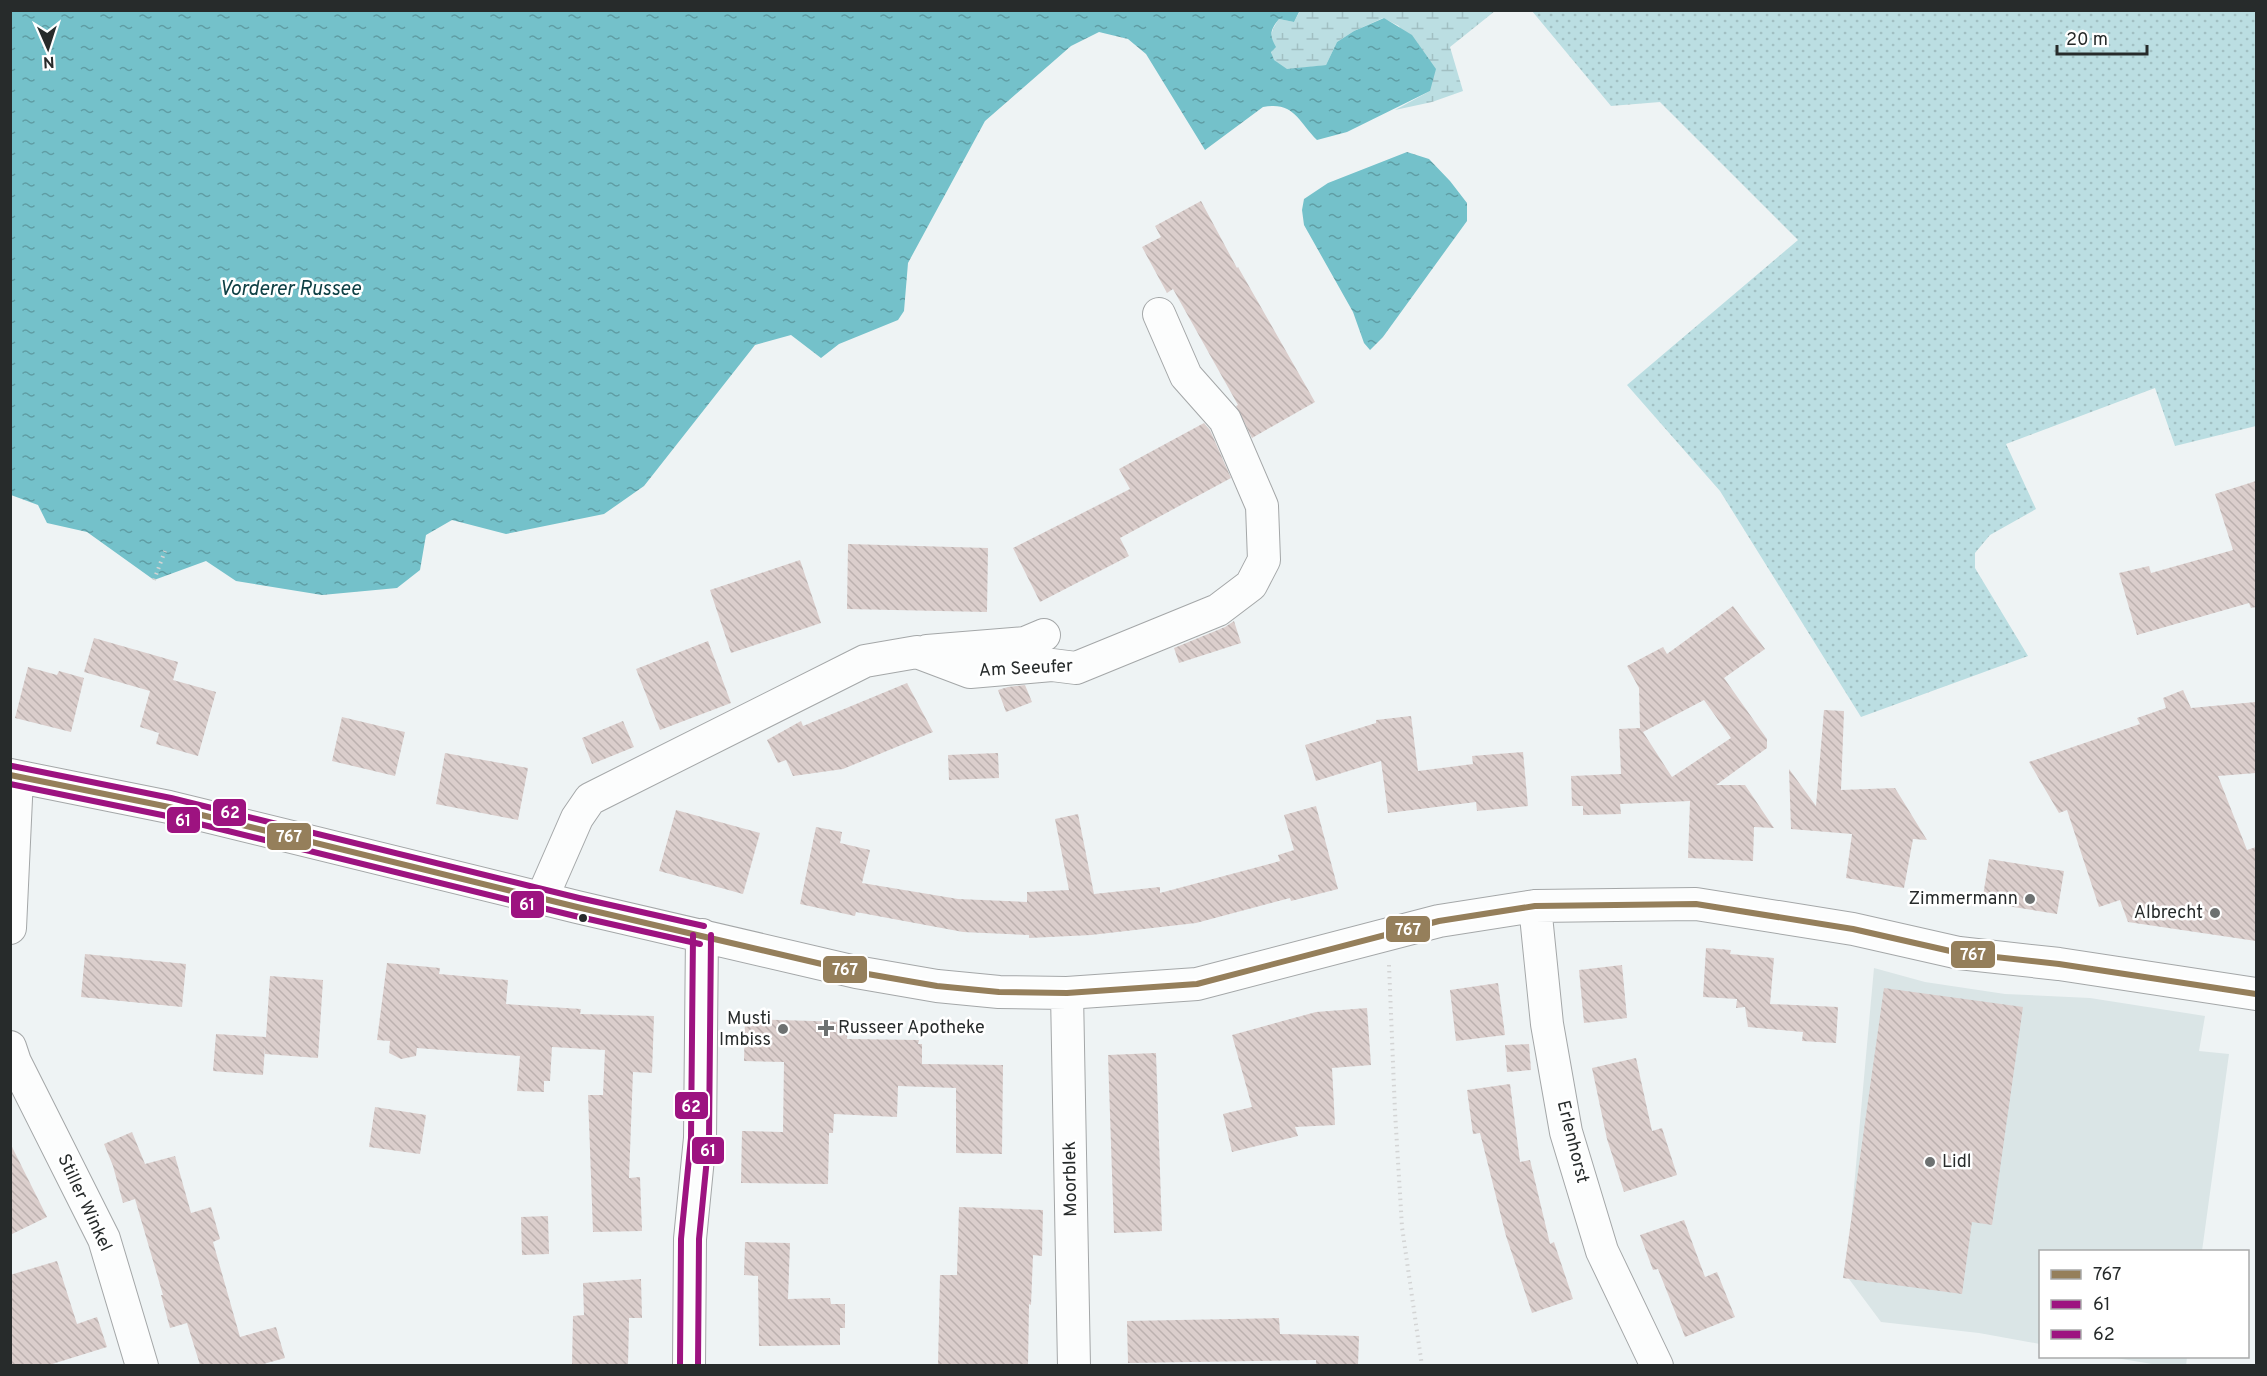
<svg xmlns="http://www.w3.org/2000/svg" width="2267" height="1376" viewBox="0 0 2267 1376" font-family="Overpass,sans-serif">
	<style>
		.built { fill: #dae5e6 }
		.grass { fill: url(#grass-dots) }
		.wetland { fill: url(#wetland-marsh) }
		.water { fill: url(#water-ripples) }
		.building { fill: url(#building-back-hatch); fill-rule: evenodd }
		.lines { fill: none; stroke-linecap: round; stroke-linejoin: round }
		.minor-casing { stroke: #a4a7a8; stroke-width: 34 }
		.path { stroke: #d3d4d4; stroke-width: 4; stroke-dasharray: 1.5 4.5; stroke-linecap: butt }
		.minor { stroke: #fcfdfd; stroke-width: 32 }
		.bus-1-casing { stroke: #fff; stroke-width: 10 }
		.bus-2-casing { stroke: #fff; stroke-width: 10 }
		.bus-3-casing { stroke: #fff; stroke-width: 10 }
		.bus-1 { stroke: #957f5b; stroke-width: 6 }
		.bus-2 { stroke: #9d1380; stroke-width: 6 }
		.bus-3 { stroke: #9d1380; stroke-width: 6 }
		.poi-dot { fill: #6d7171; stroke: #fff; stroke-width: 2 }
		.bus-dot { fill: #272b2b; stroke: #fff; stroke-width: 2 }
		.labels { text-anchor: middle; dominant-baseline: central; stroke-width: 5; stroke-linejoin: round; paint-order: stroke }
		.street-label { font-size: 18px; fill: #272b2b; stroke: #fff }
		.poi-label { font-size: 18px; fill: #272b2b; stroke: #fff; text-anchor: end }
		.water-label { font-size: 20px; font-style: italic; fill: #0f4045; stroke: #fff }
		.line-badge { stroke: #fff; stroke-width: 2 }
		.badge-label { font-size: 16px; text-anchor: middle; font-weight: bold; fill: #fff }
	</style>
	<defs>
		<pattern id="grass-dots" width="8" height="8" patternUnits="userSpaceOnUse" patternTransform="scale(1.5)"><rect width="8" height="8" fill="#bbdee2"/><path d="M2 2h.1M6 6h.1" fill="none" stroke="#a1bfc2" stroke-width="1.8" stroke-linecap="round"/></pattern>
		<pattern id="wetland-marsh" width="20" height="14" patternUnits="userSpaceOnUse" patternTransform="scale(1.5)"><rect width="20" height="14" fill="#bbdee2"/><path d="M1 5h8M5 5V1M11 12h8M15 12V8" fill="none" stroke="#a1bfc2"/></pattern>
		<pattern id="water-ripples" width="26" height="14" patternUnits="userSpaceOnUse" patternTransform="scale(1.5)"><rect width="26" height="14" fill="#74c1ca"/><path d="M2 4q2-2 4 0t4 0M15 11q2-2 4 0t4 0" fill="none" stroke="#5f9da4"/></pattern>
		<pattern id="building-back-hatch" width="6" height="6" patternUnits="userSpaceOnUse" patternTransform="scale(1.5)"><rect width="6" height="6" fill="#dbcecc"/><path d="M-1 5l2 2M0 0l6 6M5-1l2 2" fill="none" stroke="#bcb1af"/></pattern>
	</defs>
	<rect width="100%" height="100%" fill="#eef3f4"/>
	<path class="built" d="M1874 968 1925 982 2005 994 2090 998 2205 1016 2199 1051 2229 1054 2202 1251 2040 1252V1344L1979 1333 1881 1322 1846 1275Z
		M2110 1357H2187L2186 1366 2158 1365Z"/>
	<path class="grass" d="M1532 11H2256V426L2175 446 2155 388 2006 444 2036 509 1990 535 1975 553V568L2028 656 1861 717 1720 491 1627 385 1798 240 1660 102 1611 106Z"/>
	<path class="wetland" d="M1300 11H1495L1450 47 1463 91 1432 102 1395 110 1430 91 1399 26 1383 18 1354 31 1337 42 1326 65 1287 70 1273 60C1269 44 1269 32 1279 19L1294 22Z"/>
	<path class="water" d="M1300 10 1294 22 1279 19C1270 30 1269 35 1276 47L1271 52 1274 60 1287 69 1326 65 1337 42 1354 31 1384 18 1412 35 1436 69 1430 91 1347 132 1317 140C1298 121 1294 101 1263 107L1205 150 1146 54 1128 39 1099 32 1071 46 985 121 908 263 904 311 898 320 839 344 821 358 791 335 755 345 644 486 604 514 506 534 452 520 426 535 420 570 397 588 322 595 236 581 206 561 154 580 87 532 47 523 38 505 11 495V11Z
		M1407 152 1429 159 1450 181 1467 203V221L1383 337 1370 350 1364 343 1353 312 1304 225 1302 210 1304 199 1328 183Z"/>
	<path class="building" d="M1201 201 1237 268 1238 267 1315 402 1252 438 1236 406 1238 405 1173 289 1167 293 1142 247 1161 237 1155 226Z
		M1204 423 1210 430 1231 478 1120 538 1129 556 1040 602 1013 548 1130 489 1119 469Z
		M2256 481V607L2251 608 2249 603 2137 635 2119 573 2149 566 2151 573 2233 550 2215 494Z
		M848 544 988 548 987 612 847 609Z
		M800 560 821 623 731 653 710 590Z
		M1733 606 1765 649 1724 678 1767 739V748L1716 785H1745L1774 828 1754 827 1753 861 1688 858 1690 801 1620 804 1621 814 1583 815V806H1572L1571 776 1621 774 1619 729 1640 728 1639 688 1627 666 1663 647 1667 654ZM1704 700 1731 738 1672 777 1643 732Z
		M1234 621 1241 643 1179 663 1174 648 1225 627Z
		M94 638 178 662 173 680 216 692 198 756 156 744 159 733 140 727 150 691 84 672Z
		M708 641 731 703 660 730 636 669Z
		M28 667 57 675 59 671 84 678 71 732 15 718Z
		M907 683 933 732 843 769 793 776 786 760 778 763 767 740 801 721 803 726Z
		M1025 685 1032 702 1006 712 998 690 1008 687Z
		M2183 690 2191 708 2256 702V773L2218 776 2247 850 2256 847V941L2128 922 2120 900 2099 907 2067 810 2059 813 2029 762 2140 724 2137 718 2166 708 2163 698Z
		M1824 710 1844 711 1841 790 1895 788 1927 840 1913 839 1904 888 1846 878 1852 834 1791 829 1789 769 1816 806Z
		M1411 716 1418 771 1473 764 1472 756 1523 752 1528 806 1477 811 1476 802 1388 813 1381 761 1316 781 1305 745 1376 723V720Z
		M342 717 405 732 395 776 332 761Z
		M623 721 634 747 592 764 582 738Z
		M445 753 528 768 518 820 436 804Z
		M998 753 999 778 949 780 948 755Z
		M1316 806 1338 889 1291 901 1290 898 1196 923 1091 935 1029 938V935L963 932 856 912 855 916 800 904 816 827 842 832 840 843 870 850 862 883 958 899 1027 902V892L1069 890 1055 819 1078 814 1094 894 1160 887V893L1280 861 1278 855 1294 850 1284 815Z
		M676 810 760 833 743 894 659 871Z
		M1989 859 2064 871 2057 914 1982 902Z
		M1706 948 1731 950 1730 954 1774 958 1770 1004 1838 1007 1836 1043 1802 1041 1803 1032 1748 1027 1745 1007 1736 1008 1737 999 1703 997Z
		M85 954 186 964 182 1007 81 997Z
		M387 963 440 968 439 974 508 980 506 1004 581 1009 580 1014 654 1016 652 1073 633 1072 629 1178 640 1177 642 1231 593 1232 588 1095H603L605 1050 552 1047 550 1081H544V1092L517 1091 520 1056 417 1048 416 1056 401 1059 389 1053 390 1041 377 1040Z
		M1622 965 1627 1018 1584 1023 1579 970Z
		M270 976 323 980 318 1058 265 1054V1047L263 1075 213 1071 216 1034 266 1037Z
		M1498 983 1505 1035 1456 1041 1450 990Z
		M1884 988 2023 1007 1992 1225 1972 1222 1962 1294 1843 1278Z
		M1367 1008 1371 1065 1332 1068 1335 1125 1295 1127 1298 1136 1232 1152 1223 1114 1252 1107 1232 1035 1316 1012Z
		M745 1019 848 1022 847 1039 919 1040 918 1044H922V1064L1003 1065 1002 1154 956 1153V1088L898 1086 897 1117 834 1114 833 1133H829L828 1184 741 1183 742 1131 783 1132 784 1062 744 1061Z
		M1529 1044 1531 1070 1507 1072 1505 1045Z
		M1156 1053 1162 1231 1114 1233 1108 1055Z
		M1636 1058 1652 1131 1662 1128 1677 1175 1624 1192 1607 1139 1592 1068Z
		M1510 1084 1520 1162 1530 1160 1550 1244 1554 1242 1573 1299 1532 1313 1506 1236 1480 1133 1473 1134 1467 1090Z
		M375 1107 426 1115 420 1154 369 1147Z
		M132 1132 145 1164 175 1156 191 1213 211 1207 220 1239 213 1242 240 1337 276 1327 285 1358 260 1365H200L187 1323 170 1328 161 1295H163L135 1199 123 1203 113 1166 104 1144Z
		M10 1143 47 1217 10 1235Z
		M959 1207 1043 1210 1042 1256 1033 1255 1031 1305 1029 1304 1028 1365H938L940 1275H957Z
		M548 1216 549 1254 522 1255 521 1217Z
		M1684 1220 1705 1277 1717 1272 1735 1317 1685 1337 1658 1269 1653 1270 1640 1235Z
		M745 1242 790 1243 788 1299 830 1298 831 1304H845V1328H840V1345L759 1346 758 1276 744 1275Z
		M57 1261 77 1324 97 1317 107 1347 49 1365H10V1275Z
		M641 1279 642 1318H629L628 1365H572L573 1316 584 1315 583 1283Z
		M1279 1318 1280 1334 1359 1336 1358 1365H1316V1360L1128 1363 1127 1321Z"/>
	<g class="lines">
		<g class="minor-casing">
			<path id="minor" d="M927 651 1025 643 1044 635
				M10 775 169 807 577 907 856 972 937 986 999 992 1067 993 1197 984 1439 921 1535 906 1696 904 1853 929 1959 953 2059 964 2256 994
				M542 898 577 818 590 799 865 661 917 652 970 672 1052 665 1076 668 1218 610 1251 585 1264 560 1262 506 1225 420 1186 376 1159 314
				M1535 906 1547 1024 1566 1132 1602 1251 1657 1366
				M10 928 17 777
				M1067 993 1074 1366
				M10 1047 15 1062 104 1239 142 1366
				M689 1366 690 1239 700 1138 702 935"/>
		</g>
		<path class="path" d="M154 580 165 551
			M1389 965 1395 1112 1402 1227 1422 1366"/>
		<use href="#minor" class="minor"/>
		<g class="bus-1-casing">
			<path id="bus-1" d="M10 775 169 807 577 907 856 972 937 986 999 992 1067 993 1197 984 1439 921 1535 906 1696 904 1853 929 1959 953 2059 964 2256 994"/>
		</g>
		<g class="bus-2-casing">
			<path id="bus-2" d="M10 784 167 816 575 916 700 944
				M698 1366 699 1239 709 1138 711 935"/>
		</g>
		<g class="bus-3-casing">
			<path id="bus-3" d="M12 766 171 798 579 898 704 926
				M680 1366 681 1239 691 1138 693 935"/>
		</g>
		<use href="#bus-1" class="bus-1"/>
		<use href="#bus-2" class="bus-2"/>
		<use href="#bus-3" class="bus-3"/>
	</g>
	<g class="poi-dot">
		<circle cx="2030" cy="899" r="6"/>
		<circle cx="2215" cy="913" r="6"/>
		<path d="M823 1019h6v6h6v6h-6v6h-6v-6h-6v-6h6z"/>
		<circle cx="783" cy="1029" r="6"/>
		<circle cx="1930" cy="1162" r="6"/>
	</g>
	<circle class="bus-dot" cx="583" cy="918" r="5"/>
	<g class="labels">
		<g class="street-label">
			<text transform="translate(1026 669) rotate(-3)">Am Seeufer</text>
			<text transform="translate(1572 1142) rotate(76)">Erlenhorst</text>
			<text transform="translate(1071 1179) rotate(-91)">Moorblek</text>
			<text transform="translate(84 1203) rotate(65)">Stiller Winkel</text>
		</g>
		<g class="poi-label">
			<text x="2018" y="899">Zimmermann</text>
			<text x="2203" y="913">Albrecht</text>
			<text x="771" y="1019">Musti<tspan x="771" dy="21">Imbiss</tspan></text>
			<text x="838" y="1028" text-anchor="start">Russeer Apotheke</text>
			<text x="1942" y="1162" text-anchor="start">Lidl</text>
		</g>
		<g class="water-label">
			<text x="290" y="290">Vorderer Russee</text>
		</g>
	</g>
	<g class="line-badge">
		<rect x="212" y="798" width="35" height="29" rx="6" fill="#9d1380"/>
		<rect x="166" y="806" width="35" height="28" rx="6" fill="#9d1380"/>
		<rect x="266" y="822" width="46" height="29" rx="6" fill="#957f5b"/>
		<rect x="510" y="890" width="35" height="29" rx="6" fill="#9d1380"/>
		<rect x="1385" y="915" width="46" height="28" rx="6" fill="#957f5b"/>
		<rect x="1950" y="940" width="46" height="29" rx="6" fill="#957f5b"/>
		<rect x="822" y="955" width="46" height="29" rx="6" fill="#957f5b"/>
		<rect x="674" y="1091" width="35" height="29" rx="6" fill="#9d1380"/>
		<rect x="691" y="1136" width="34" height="29" rx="6" fill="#9d1380"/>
	</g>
	<g class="badge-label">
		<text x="230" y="818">62</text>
		<text x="183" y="826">61</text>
		<text x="289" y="842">767</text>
		<text x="527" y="910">61</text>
		<text x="1408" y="935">767</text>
		<text x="1973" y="960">767</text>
		<text x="845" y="975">767</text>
		<text x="691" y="1112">62</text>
		<text x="708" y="1156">61</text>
	</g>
	<rect width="2267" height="1376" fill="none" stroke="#272b2b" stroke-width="24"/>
	<rect x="2039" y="1250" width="210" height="108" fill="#ffffff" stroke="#a9aaaa" stroke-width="1.5"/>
	<rect x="2051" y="1270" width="30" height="9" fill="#957f5b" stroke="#a9aaaa" stroke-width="1.5"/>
	<text x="2093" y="1280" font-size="18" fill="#272b2b">767</text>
	<rect x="2051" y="1300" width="30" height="9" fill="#9d1380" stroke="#a9aaaa" stroke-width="1.5"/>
	<text x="2093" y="1310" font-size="18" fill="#272b2b">61</text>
	<rect x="2051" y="1330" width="30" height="9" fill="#9d1380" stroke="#a9aaaa" stroke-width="1.5"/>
	<text x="2093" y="1340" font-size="18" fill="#272b2b">62</text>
	<g transform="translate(48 48) rotate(177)" stroke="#ffffff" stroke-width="4.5" paint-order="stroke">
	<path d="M0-4.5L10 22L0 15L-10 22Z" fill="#272b2b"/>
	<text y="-9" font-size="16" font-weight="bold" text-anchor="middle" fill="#272b2b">N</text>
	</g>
	<path d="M2057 45v9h90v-9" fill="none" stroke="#272b2b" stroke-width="3"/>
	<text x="2066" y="45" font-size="18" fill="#272b2b" stroke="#ffffff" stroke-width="4.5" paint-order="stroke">20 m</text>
</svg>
